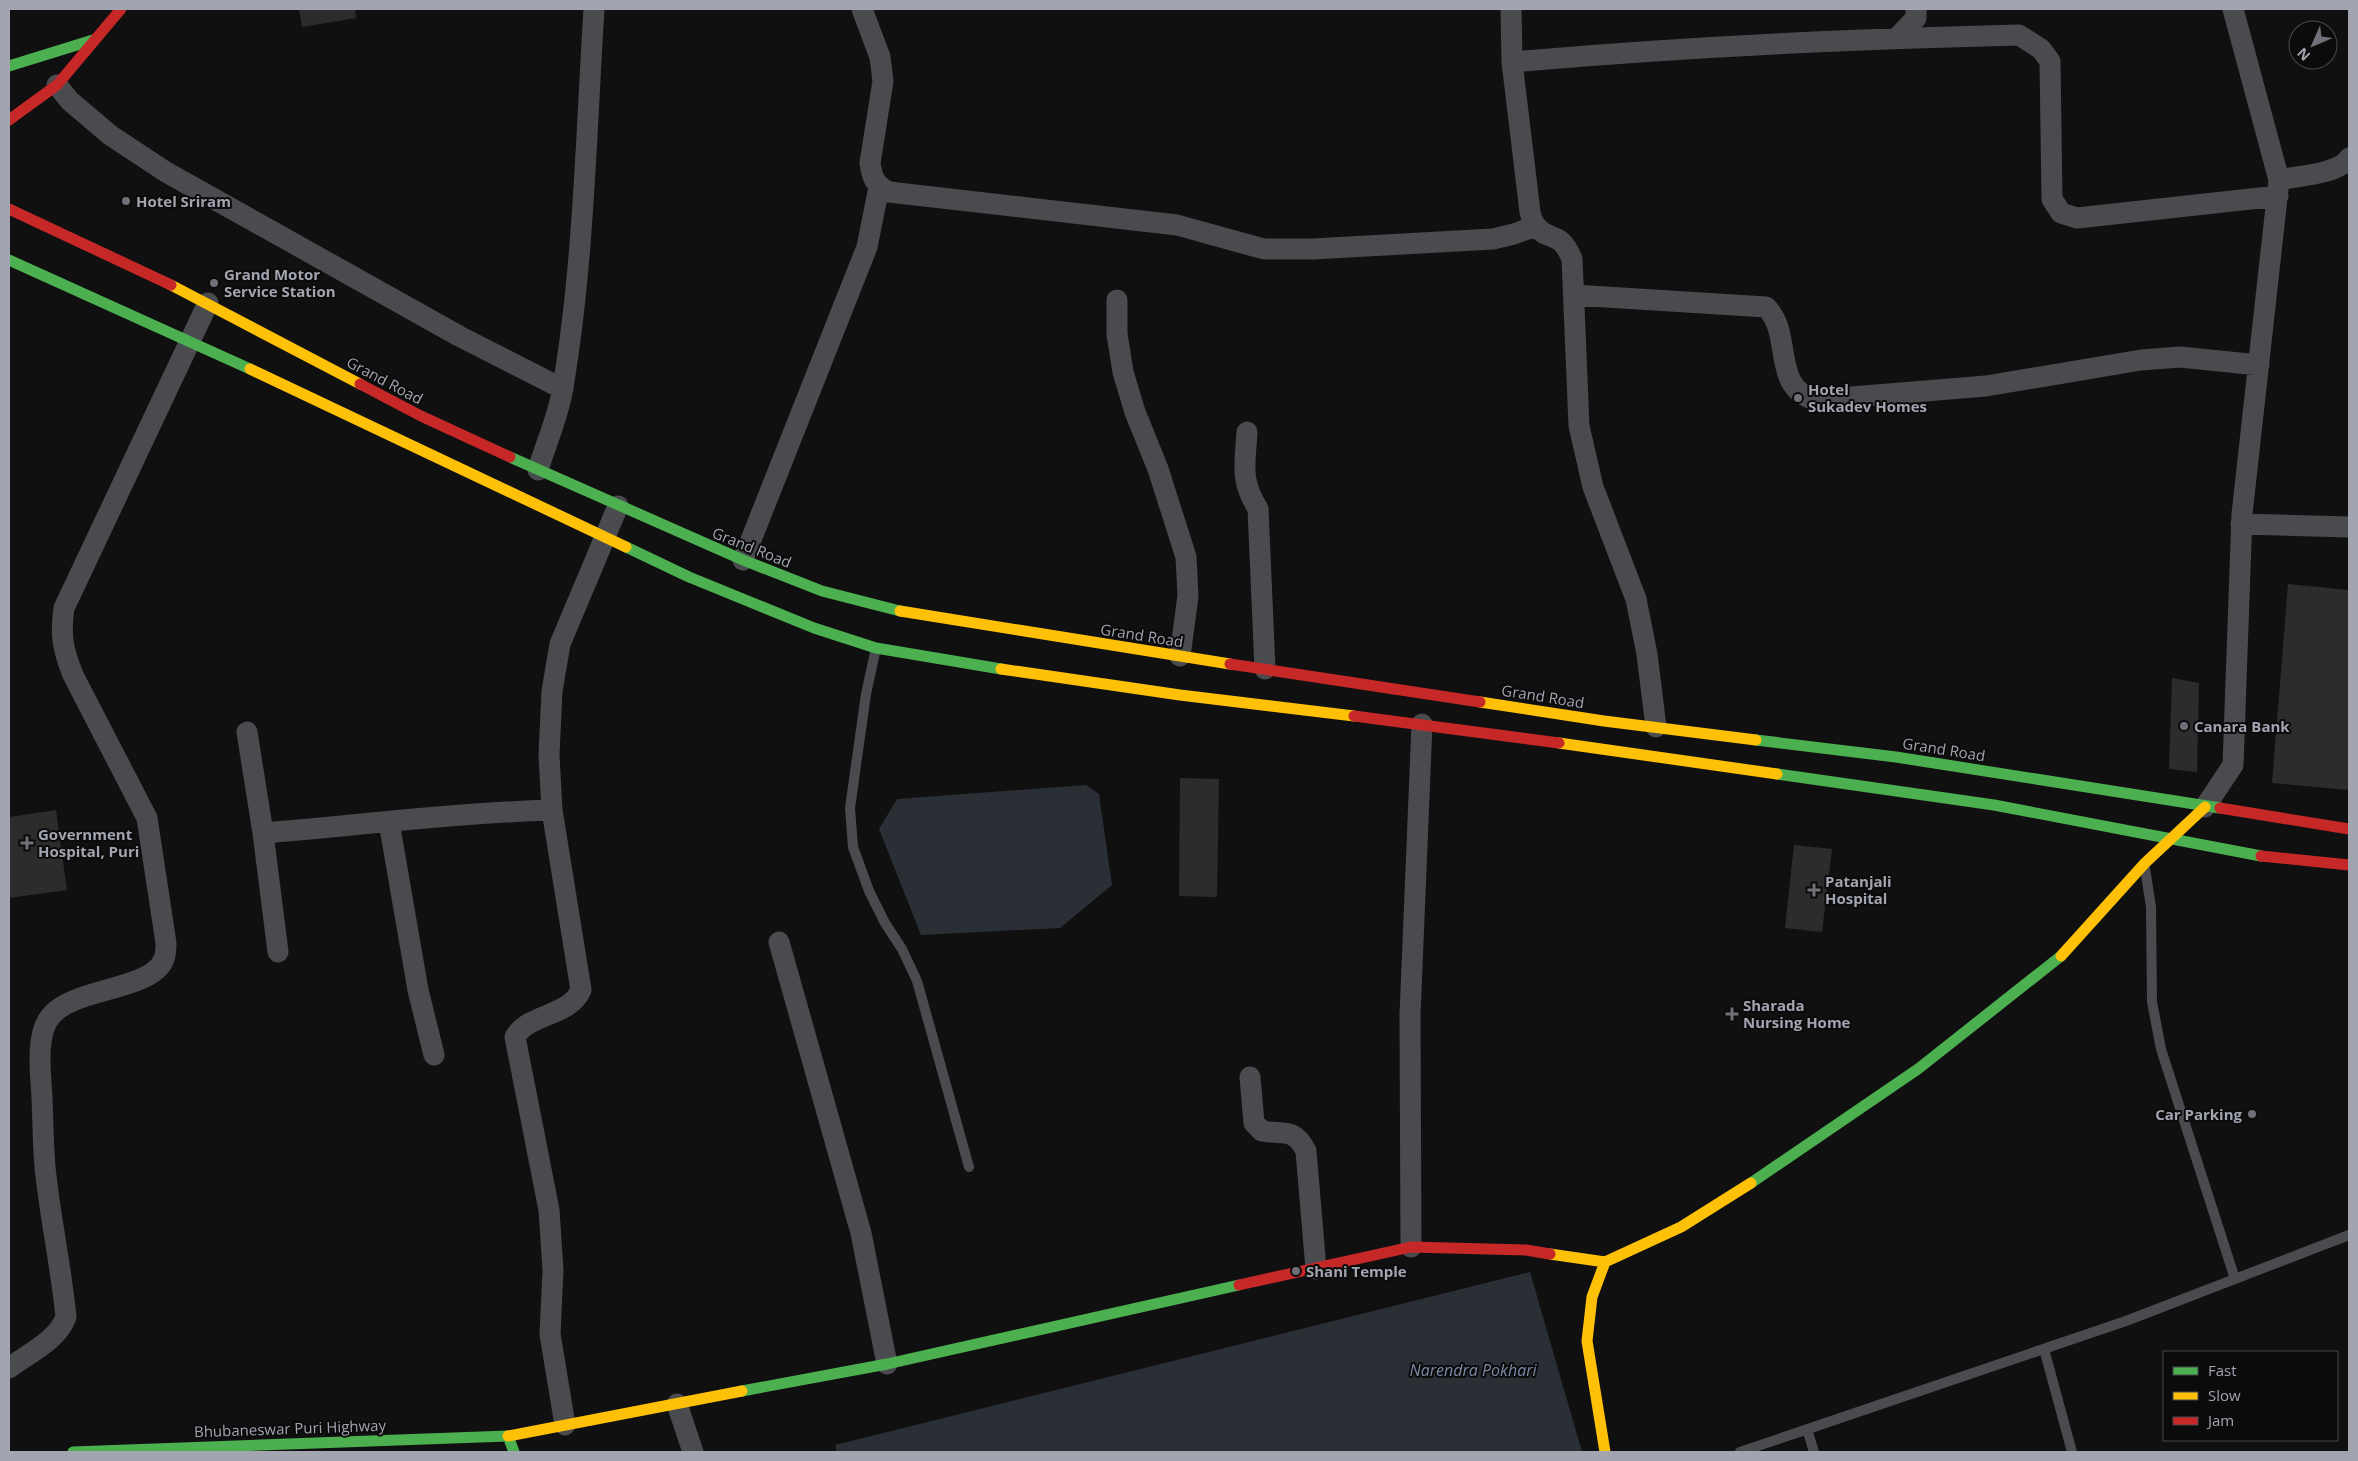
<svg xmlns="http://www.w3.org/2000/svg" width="2358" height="1461" viewBox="0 0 2358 1461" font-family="'Open Sans',sans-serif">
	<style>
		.water { fill: #2a2f35 }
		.building { fill: #2c2c2d }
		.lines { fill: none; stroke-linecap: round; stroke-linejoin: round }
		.lane { stroke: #4a4b4f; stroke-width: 10 }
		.street { stroke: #4a4b4f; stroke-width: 21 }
		.fast { stroke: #4caf50; stroke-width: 11 }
		.slow { stroke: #ffc107; stroke-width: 11 }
		.jam { stroke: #c62828; stroke-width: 11 }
		.poi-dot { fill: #6f7078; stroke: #0b0b0b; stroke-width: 2 }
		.labels { text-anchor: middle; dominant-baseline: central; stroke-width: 4; stroke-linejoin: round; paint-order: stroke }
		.poi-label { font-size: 15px; font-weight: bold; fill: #a2a4b0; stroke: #0b0b0b; text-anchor: start }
		.street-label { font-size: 15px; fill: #a2a4b0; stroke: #0b0b0b }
		.water-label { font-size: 16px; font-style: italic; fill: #7c8ca8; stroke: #0b0b0b }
	</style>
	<rect width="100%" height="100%" fill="#101010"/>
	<path class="water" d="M1086 785 1099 794 1112 885 1060 928 921 935 879 829 897 799Z
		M1530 1272 1582 1452H837L835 1445Z"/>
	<path class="building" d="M299 9H355L356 18 302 27Z
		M2288 584 2349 590V790L2272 783Z
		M2172 678 2199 683 2197 772 2169 769Z
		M1180 778 1219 779 1217 897 1179 896Z
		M56 810 67 890 9 898V817Z
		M1794 845 1832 849 1822 932 1785 928Z"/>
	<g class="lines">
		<path class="lane" d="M876 648 866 694 850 808 853 847 869 891 885 923 902 949 917 981 969 1167
			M2145 868 2151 907 2152 1002 2161 1049 2235 1279
			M2044 1349 2072 1452
			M1807 1429 1814 1452
			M1740 1452 2126 1321 2349 1235"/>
		<path class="street" d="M862 9 880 57 883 81 870 163C872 178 875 185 889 192L1177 225 1264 249H1313L1493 239 1514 234 1535 226
			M1511 9 1512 62 1530 212C1531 216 1533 223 1536 226 1549 243 1560 229 1572 259L1579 426 1593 487 1636 599 1647 654 1656 727
			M1897 38 1916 18V9
			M1512 62C1681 47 1849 39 2019 35L2041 49 2050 61 2052 199 2061 213 2077 218 2278 196
			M57 85 70 101 110 135 166 172 459 336 563 389
			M2279 180C2298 176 2339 174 2349 158
			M1574 295 1766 307C1794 335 1770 386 1815 400L1986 386 2141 360 2180 357 2259 365
			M1117 300V334L1123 372 1135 412 1158 469 1186 557 1188 596 1180 656
			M1247 432C1245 465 1240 480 1258 509L1265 669
			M538 470C546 443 559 415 563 387 584 262 586 134 594 9
			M2241 524 2349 527
			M743 560 867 247 879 187
			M247 732 263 833 278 952
			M2205 807 2233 765 2242 514 2279 180 2233 9
			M389 822 418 990 434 1055
			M263 833C360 825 455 813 552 810
			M779 942 861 1233 887 1364
			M1250 1077 1254 1123 1262 1131C1284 1135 1294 1127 1306 1151L1316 1269
			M1411 1247 1410 1015 1422 724
			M9 1368C29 1353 57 1341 66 1317 61 1266 50 1217 45 1167 43 1144 43 1121 42 1098 41 1076 35 1036 50 1017 71 988 149 991 163 961 166 956 166 948 166 943L147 818 73 675C63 650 60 635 64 608L208 303
			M677 1404 693 1452
			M565 1425 550 1334 553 1270 549 1210 515 1037C529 1013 569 1017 581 990L552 810 549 755 552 691 560 644 618 506"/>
		<path class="fast" d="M9 66 93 40
			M9 260 250 369
			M510 457 743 560 822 591 900 611
			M626 547 689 577 814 628 876 648 1001 669
			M1756 740 1896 757 2220 808
			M1777 774 1994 805 2261 856
			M1751 1183 1918 1069 2061 956
			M742 1391 887 1364 1239 1285
			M73 1452 508 1436 514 1452"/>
		<path class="slow" d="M171 285 360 384
			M250 369 626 547
			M900 611 1230 664
			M1001 669 1180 695 1354 716
			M1480 702 1604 721 1756 740
			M1559 743 1777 774
			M2061 956 2145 863 2205 807
			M1550 1254 1605 1262 1681 1227 1751 1183
			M1605 1262 1592 1297 1587 1341 1605 1452
			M508 1436 742 1391"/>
		<path class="jam" d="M9 120 57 85 121 9
			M9 209 171 285
			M360 384 421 416 510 457
			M1230 664 1480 702
			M1354 716 1559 743
			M2220 808 2349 829
			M2261 856 2349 865
			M1239 1285 1411 1247 1526 1250 1550 1254"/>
	</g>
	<g class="poi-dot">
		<circle cx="126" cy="201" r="5"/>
		<circle cx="214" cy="283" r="5"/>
		<circle cx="1798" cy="398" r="5"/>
		<circle cx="2184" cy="726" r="5"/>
		<path d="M24.5 835.5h5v5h5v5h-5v5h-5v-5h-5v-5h5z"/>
		<path d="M1811.5 882.5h5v5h5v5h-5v5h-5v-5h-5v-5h5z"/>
		<path d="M1729.5 1006.5h5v5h5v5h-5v5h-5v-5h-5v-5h5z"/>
		<circle cx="2252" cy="1114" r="5"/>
		<circle cx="1296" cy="1271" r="5"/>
	</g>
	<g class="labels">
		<g class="poi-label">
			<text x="136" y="201">Hotel Sriram</text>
			<text x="224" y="274">Grand Motor<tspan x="224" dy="17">Service Station</tspan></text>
			<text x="1808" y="389">Hotel<tspan x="1808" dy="17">Sukadev Homes</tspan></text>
			<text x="2194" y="726">Canara Bank</text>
			<text x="38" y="834">Government<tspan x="38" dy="17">Hospital, Puri</tspan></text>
			<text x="1825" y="881">Patanjali<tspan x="1825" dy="17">Hospital</tspan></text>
			<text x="1743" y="1005">Sharada<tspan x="1743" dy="17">Nursing Home</tspan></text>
			<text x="2242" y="1114" text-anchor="end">Car Parking</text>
			<text x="1306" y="1271">Shani Temple</text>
		</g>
		<g class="street-label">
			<text transform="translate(385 380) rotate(28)">Grand Road</text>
			<text transform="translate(752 547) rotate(22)">Grand Road</text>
			<text transform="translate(1142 635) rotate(9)">Grand Road</text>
			<text transform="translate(1543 696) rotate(9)">Grand Road</text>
			<text transform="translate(1944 749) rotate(9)">Grand Road</text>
			<text transform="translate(290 1428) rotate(-2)">Bhubaneswar Puri Highway</text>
		</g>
		<g class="water-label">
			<text x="1473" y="1370">Narendra Pokhari</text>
		</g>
	</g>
	<rect width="2358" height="1461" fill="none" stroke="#a2a4b0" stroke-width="20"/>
	<rect x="2163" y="1351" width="175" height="90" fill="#0b0b0b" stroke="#47484d"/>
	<rect x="2173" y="1367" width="25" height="8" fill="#4caf50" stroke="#47484d"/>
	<text x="2208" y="1376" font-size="15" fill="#a2a4b0">Fast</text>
	<rect x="2173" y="1392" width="25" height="8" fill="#ffc107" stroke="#47484d"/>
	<text x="2208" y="1401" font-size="15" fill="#a2a4b0">Slow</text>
	<rect x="2173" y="1417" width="25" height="8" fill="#c62828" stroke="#47484d"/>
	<text x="2208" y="1426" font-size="15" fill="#a2a4b0">Jam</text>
	<g transform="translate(2313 45) rotate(225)"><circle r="24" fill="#0b0b0b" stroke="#47484d"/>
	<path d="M0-4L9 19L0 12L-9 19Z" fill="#6f7078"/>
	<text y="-8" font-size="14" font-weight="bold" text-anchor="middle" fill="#a2a4b0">N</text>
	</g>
</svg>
